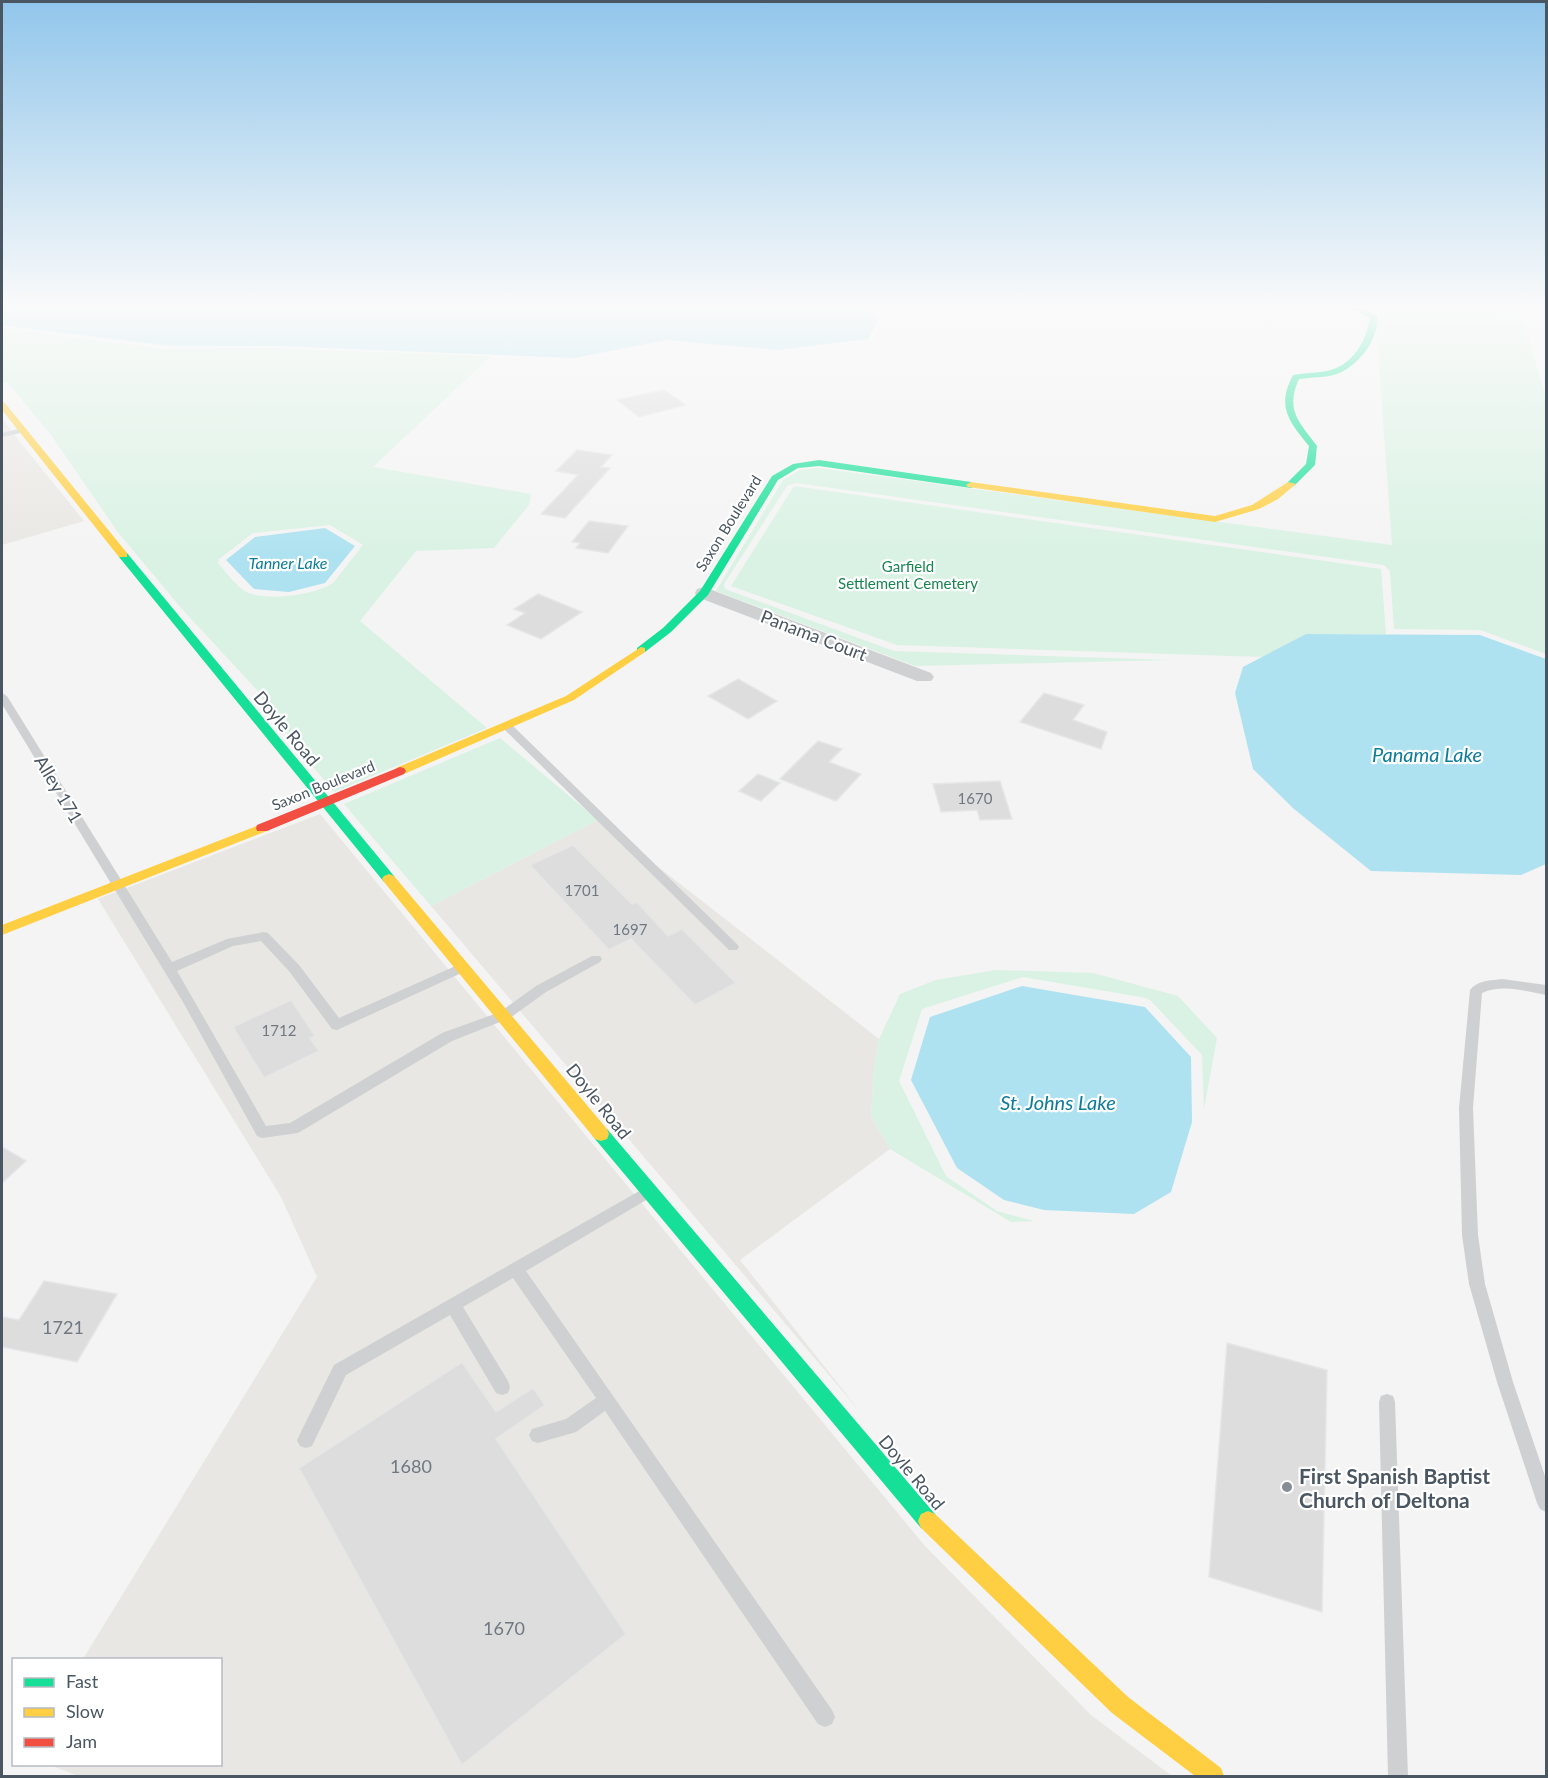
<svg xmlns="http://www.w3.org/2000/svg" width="1548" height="1778" viewBox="0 0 1548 1778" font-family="Lato,sans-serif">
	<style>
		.commercial { fill: #e8e7e3 }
		.green { fill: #d9f2e3; fill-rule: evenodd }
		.water { fill: #aee2f0 }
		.building { fill: #ddddde; stroke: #e5e6e7; stroke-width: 1.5 }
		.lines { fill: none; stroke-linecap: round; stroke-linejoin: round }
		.lane { fill: #ced0d2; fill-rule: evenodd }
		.street { fill: #ced0d2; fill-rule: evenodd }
		.fast { fill: #16e098; fill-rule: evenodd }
		.slow { fill: #ffcf43; fill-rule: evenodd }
		.jam { fill: #f24e42; fill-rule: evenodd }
		.poi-dot { fill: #868d94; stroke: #fff; stroke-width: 2 }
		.labels { text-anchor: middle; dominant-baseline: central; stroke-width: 4.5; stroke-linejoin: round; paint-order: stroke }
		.far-street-label { font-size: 15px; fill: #4a5661; stroke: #fff }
		.far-park-label { font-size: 15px; fill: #17864f; stroke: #fff }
		.number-label { font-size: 15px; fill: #707881 }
		.far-water-label { font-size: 16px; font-style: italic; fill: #0c7c9b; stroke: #fff }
		.street-label { font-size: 18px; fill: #4a5661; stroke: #fff }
		.near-number-label { font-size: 18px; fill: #707881 }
		.water-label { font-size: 20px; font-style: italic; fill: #0c7c9b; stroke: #fff }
		.near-poi-label { font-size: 21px; font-weight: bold; fill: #4a5661; stroke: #fff; text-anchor: start }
	</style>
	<rect width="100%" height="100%" fill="#f4f4f4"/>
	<path class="commercial" d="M2 418 13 433 84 521 2 545Z
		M320 814 925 1546 1091 1715 1172 1776H78L50 1765 220 1764V1660L83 1659 317 1277 281 1197 98 899Z
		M598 820 879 1039 874 1069 871 1116 890 1149 740 1260 862 1414 431 906Z"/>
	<path class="green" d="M1375 308H1433L1523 317 1546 399V654L1480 630 1394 629 1390 571 1384 565 796 483 787 486 724 584 725 589 894 651 1172 660 915 666 716 591 783 480 800 470 818 468 1392 545Z
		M2 328 165 349 270 348 491 356 373 467 531 494 529 505 494 548 416 551 360 621 487 728 334 792 296 746 257 690 182 609 117 531 51 435 7 382 2 383ZM330 525 363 545 333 583C315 595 269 601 249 593 238 589 226 572 218 563L219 559 253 533Z
		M794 486 1381 569 1386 634H1306L1263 657 897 645 731 586Z
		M500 738 598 820 431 906 344 804Z
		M996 970 1093 973 1178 996 1217 1038 1204 1109 1202 1055 1151 1001 1146 998 1023 977 922 1009 899 1081 946 1176 997 1211 1034 1221 1011 1222 890 1149 871 1116 874 1069 879 1039 900 994 936 980Z"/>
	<path class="water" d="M2 308H866L878 321 868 339 777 350 666 340 574 358 277 346H170L7 326 2 324Z
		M325 528 355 546 325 583 289 592 254 589 226 560 255 537Z
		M1306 634 1480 635 1546 659V864L1521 875 1371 871 1294 809 1253 769 1235 693 1243 667Z
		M1022 986 1145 1007 1191 1057 1192 1122 1171 1192 1134 1214 1044 1210 1004 1200 957 1168 911 1080 930 1017Z"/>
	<path class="building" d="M664 390 686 405 639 417 617 400Z
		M577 450 612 455 601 467 610 468 565 518 541 514 578 475 556 471Z
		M589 521 628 526 608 553 576 548 580 543 572 542Z
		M538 594 582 612 541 639 507 625 525 613 514 609Z
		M738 679 777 701 748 719 708 696Z
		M1044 693 1084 705 1073 720 1107 732 1101 749 1020 722Z
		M818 741 842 749 829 762 861 774 836 801 780 779Z
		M758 774 780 783 761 801 739 791Z
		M1000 781 1012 819 980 820 977 810 941 812 933 784Z
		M573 845 632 904 637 902 668 936 682 929 736 983 695 1005 631 939 609 950 530 865Z
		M291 1000 315 1036 310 1038 319 1051 264 1078 233 1027Z
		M2 1147 26 1161 2 1183Z
		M44 1281 117 1294 77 1362 2 1347V1317L19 1320Z
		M1227 1343 1327 1370 1322 1612 1209 1577Z
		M462 1362 496 1412 533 1388 545 1405 496 1439 626 1634 462 1765 299 1468Z"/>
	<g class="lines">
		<path class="lane" d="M22 428 26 430 25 432 2 437V433Z
			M2 693 7 696 172 962 227 939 264 932 268 933 299 965 339 1018 460 964H468L470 967 468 970 337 1030 332 1029 289 971 261 941 233 946 177 971 266 1126 290 1123 442 1033 500 1012 536 986 592 956H600L602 959 600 962 546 992 510 1018 452 1041 298 1133 262 1138 257 1136 183 1002 2 704Z
			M508 724 512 725 737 944 739 947 737 950H729L504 729 503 727Z
			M1502 979 1546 985V995C1525 991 1503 984 1482 993L1473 1108 1478 1235 1485 1284 1513 1382 1546 1479V1512L1540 1509 1537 1503 1497 1382 1469 1284 1462 1235 1459 1108 1470 990C1476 981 1491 980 1502 979Z
			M648 1186 653 1188 655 1192 653 1196 526 1271 832 1710 835 1717 832 1724 825 1727 818 1724 605 1411 576 1432 538 1443 532 1441 529 1435 532 1429 566 1419 596 1398 513 1278 463 1307 508 1381 510 1387 508 1393 502 1395 496 1393 450 1315 346 1375 312 1446 306 1448 300 1446 297 1440 334 1365Z
			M1387 1394 1393 1396 1395 1402 1408 1776H1388L1379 1402 1381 1396Z"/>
		<path class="street" d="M704 587 931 673 934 677 931 681H917L697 597 695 593 697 589Z"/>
		<path class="fast" d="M1351 308H1359L1377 315C1380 339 1358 366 1337 374 1325 378 1312 377 1299 379 1285 410 1299 422 1317 446L1315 465 1294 486H1288V482L1306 464 1309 446C1289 421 1276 407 1293 375 1304 373 1316 373 1327 371 1352 366 1366 342 1370 318Z
			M819 460 971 482 976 485 971 488 819 466 798 468 778 480 708 595 671 632 645 652H637V648L663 628 700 591 772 476 793 464Z
			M123 552 127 553 394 876 396 879 394 882H384L119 557V553Z
			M601 1127 607 1129 935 1514 938 1521 935 1528 928 1531 921 1528 595 1139 593 1134 595 1129Z"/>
		<path class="slow" d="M2 402 5 403 127 553V557H119L2 410Z
			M971 482 1215 516 1252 505 1288 482 1296 484 1278 499 1259 509 1215 522 968 487 966 485Z
			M641 647 645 648V652L574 700 404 774 400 775 394 771 396 768 566 696Z
			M262 824 267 825 268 828 267 831 2 935V925Z
			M389 874 394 876 607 1129 609 1134 607 1139 601 1141 595 1139 384 882 382 879 384 876Z
			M928 1511 935 1514 1128 1697 1221 1768 1224 1776H1195L1112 1713 921 1528 918 1521 921 1514Z"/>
		<path class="jam" d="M400 767 404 768 406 771 404 774 267 831H257L256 828 257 825Z"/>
	</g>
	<linearGradient id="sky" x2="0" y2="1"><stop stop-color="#91c6eb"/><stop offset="0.55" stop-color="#fafafa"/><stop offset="1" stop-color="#fafafa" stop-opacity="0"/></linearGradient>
	<rect width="1548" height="557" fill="url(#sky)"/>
	<circle class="poi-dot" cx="1287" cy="1487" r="6"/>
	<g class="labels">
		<g class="far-street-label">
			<text transform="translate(728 523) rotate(-58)">Saxon Boulevard</text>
			<text transform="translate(323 785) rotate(-22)">Saxon Boulevard</text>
		</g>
		<g class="far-park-label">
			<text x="908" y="566">Garfield<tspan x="908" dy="17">Settlement Cemetery</tspan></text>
		</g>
		<g class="number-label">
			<text x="975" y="798">1670</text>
			<text x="582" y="890">1701</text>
			<text x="630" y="929">1697</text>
			<text x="279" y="1030">1712</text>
		</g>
		<g class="far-water-label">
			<text x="288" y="562">Tanner Lake</text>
		</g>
		<g class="street-label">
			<text transform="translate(814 635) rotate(21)">Panama Court</text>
			<text transform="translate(287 728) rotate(50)">Doyle Road</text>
			<text transform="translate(59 789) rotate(59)">Alley 171</text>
			<text transform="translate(599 1101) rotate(51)">Doyle Road</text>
			<text transform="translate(912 1472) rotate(50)">Doyle Road</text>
		</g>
		<g class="near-number-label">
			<text x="63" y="1327">1721</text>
			<text x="411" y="1466">1680</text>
			<text x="504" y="1628">1670</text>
		</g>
		<g class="water-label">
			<text x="1427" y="754">Panama Lake</text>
			<text x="1058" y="1102">St. Johns Lake</text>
		</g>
		<g class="near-poi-label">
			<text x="1299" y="1475">First Spanish Baptist<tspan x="1299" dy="24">Church of Deltona</tspan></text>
		</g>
	</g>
	<rect width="1548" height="1778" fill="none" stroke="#4a5661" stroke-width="6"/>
	<rect x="12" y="1658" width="210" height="108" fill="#ffffff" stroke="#b7bbc0" stroke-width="1.5"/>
	<rect x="24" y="1678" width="30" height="9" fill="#16e098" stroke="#b7bbc0" stroke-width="1.5"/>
	<text x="66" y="1688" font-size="18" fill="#4a5661">Fast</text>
	<rect x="24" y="1708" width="30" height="9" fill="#ffcf43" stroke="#b7bbc0" stroke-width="1.5"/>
	<text x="66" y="1718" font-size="18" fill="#4a5661">Slow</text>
	<rect x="24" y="1738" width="30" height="9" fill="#f24e42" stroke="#b7bbc0" stroke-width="1.5"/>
	<text x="66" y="1748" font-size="18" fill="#4a5661">Jam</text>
</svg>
